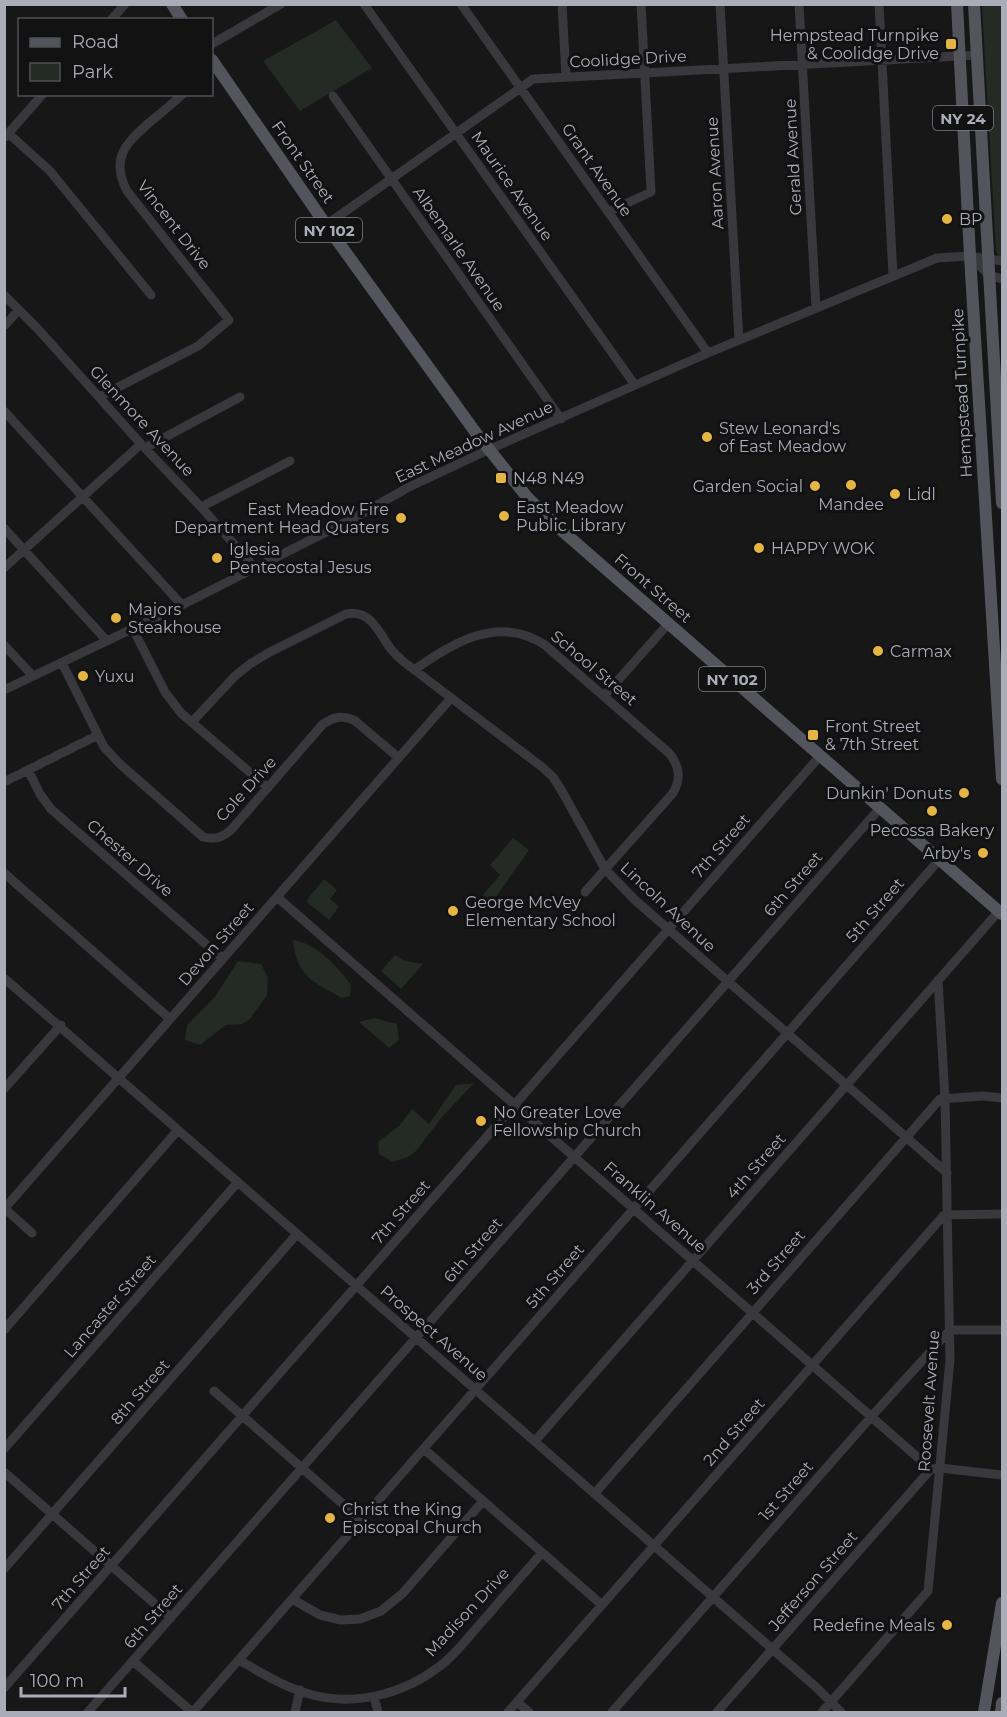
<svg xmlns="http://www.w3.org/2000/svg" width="1007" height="1717" viewBox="0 0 1007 1717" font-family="Montserrat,sans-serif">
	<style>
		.green { fill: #232b24 }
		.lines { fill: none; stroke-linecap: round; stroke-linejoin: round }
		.minor { stroke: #38383d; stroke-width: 9 }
		.major { stroke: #54555c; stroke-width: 12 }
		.poi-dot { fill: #e4b543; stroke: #121213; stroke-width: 2 }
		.labels { text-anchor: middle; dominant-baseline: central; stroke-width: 6; stroke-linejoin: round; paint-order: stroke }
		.shield { fill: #121213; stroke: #7c7e86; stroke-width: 1.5 }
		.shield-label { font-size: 15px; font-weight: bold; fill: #aaadb7 }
		.poi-label { font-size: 16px; fill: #aaadb7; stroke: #121213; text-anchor: start }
		.street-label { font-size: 16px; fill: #aaadb7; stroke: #121213 }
	</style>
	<rect width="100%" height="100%" fill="#171718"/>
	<path class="green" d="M982 5H1002V314H1001L1002 267 996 250 995 235Z
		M336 20 372 68 300 111 263 61Z
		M513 838 529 850 491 904 482 896 500 875 490 865Z
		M324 879 337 890 330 899 339 907 329 920 306 901Z
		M293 940C316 943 338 967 351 985L350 996 342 998C313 982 297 977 293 940Z
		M395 955 405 961 423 964 401 989 381 971Z
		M238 961 261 964 268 978 267 995 249 1020 242 1024 226 1025 200 1045 185 1040 187 1025 214 998Z
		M374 1018 397 1024 399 1040 389 1048 359 1022Z
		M474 1083 442 1117 416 1151 408 1157 393 1162 379 1154 378 1142 399 1126 412 1109 429 1124 456 1085Z"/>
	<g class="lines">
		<path class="minor" d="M364 4 635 385
			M461 4 708 353
			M562 4 566 77
			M720 4 739 340
			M799 4 816 308
			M879 4 893 276
			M111 20 125 4
			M212 44 281 4
			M333 96 561 419
			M8 133 50 171 151 295
			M5 137 43 94
			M608 212 651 192 641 4
			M326 225 533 79 977 55
			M970 256 989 275 1002 279
			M4 295 37 328 141 444 201 507 255 568
			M4 326 19 310
			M99 397 198 346 229 320 127 191C110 158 126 143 150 122 161 113 172 104 183 94
			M4 411 182 605
			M145 448 240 397
			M201 507 290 461
			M4 528 107 641
			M4 568 141 444
			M133 629 165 692 181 713 268 788
			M4 645 33 676
			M62 663 104 747 120 764 203 837C215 840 221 838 231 830L323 724C334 717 341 715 354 720L399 758
			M414 670C453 643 498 614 545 645L670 754C680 767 681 779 673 793L585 892
			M4 690 182 605 354 518 409 487 488 450 708 353 937 258 970 256 1002 261
			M604 696 668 624
			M192 722 235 676 250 664 270 652 346 614C370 609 378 631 390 648 394 653 399 658 404 662L542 767 553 777 563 793 605 869 635 900 947 1173
			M28 770 40 794 51 809 223 959
			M4 782 98 735
			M4 873 170 1019
			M277 897 931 1469 940 1468 1002 1475
			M4 978 817 1688 841 1712
			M4 1089 61 1025
			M4 1208 32 1233
			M4 1209 451 698
			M4 1330 178 1130
			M214 1391 361 1520
			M535 1441 999 911
			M4 1449 238 1182
			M424 1449 602 1605
			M4 1472 171 1618
			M595 1493 940 1099 984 1096 1002 1098
			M4 1569 297 1234
			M292 1599 320 1615 341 1620 360 1619 381 1611 403 1593 483 1501
			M239 1660C263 1674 286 1688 313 1695 359 1707 409 1692 445 1662 461 1648 474 1630 488 1615 506 1594 524 1573 542 1553
			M133 1661 192 1712
			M4 1688 820 756
			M374 1697 378 1712
			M517 1702 529 1712
			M88 1712 880 808
			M193 1712 939 860
			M295 1712 300 1690
			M508 1712 944 1215 1002 1214
			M612 1712 871 1417 950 1330H1002
			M717 1712 931 1469
			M822 1712 928 1591 950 1360 945 1098 938 980"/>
		<path class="major" d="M172 4 182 20
			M957 4 970 256 1002 779
			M974 4 1002 503
			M212 60 326 225 476 433 527 497 560 529 1002 914
			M984 1712 1002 1603
			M1001 1712 1002 1703"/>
	</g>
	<g class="poi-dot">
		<rect x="945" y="38" width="12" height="12" rx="3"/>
		<circle cx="947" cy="219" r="6"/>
		<circle cx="707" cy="437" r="6"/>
		<rect x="495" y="472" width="12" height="12" rx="3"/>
		<circle cx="851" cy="485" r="6"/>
		<circle cx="815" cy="486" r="6"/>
		<circle cx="895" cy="494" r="6"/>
		<circle cx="504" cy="516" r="6"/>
		<circle cx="401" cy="518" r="6"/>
		<circle cx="759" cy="548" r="6"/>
		<circle cx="217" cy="558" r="6"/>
		<circle cx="116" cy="618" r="6"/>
		<circle cx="878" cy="651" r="6"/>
		<circle cx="83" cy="676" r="6"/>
		<rect x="807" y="729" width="12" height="12" rx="3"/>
		<circle cx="964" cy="793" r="6"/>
		<circle cx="932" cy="811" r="6"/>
		<circle cx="983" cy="853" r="6"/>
		<circle cx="453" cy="911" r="6"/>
		<circle cx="481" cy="1121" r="6"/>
		<circle cx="330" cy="1518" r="6"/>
		<circle cx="947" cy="1625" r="6"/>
	</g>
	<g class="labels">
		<g class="shield">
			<rect x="933" y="106" width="60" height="24" rx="4.5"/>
			<rect x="296" y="218" width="66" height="24" rx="4.5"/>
			<rect x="699" y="667" width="66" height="24" rx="4.5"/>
		</g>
		<g class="shield-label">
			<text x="963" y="118">NY 24</text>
			<text x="329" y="230">NY 102</text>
			<text x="732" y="679">NY 102</text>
		</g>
		<g class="poi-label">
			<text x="939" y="35" text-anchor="end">Hempstead Turnpike<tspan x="939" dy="18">&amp; Coolidge Drive</tspan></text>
			<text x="959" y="219">BP</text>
			<text x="719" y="428">Stew Leonard's<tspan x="719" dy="18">of East Meadow</tspan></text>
			<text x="513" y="478">N48 N49</text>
			<text x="803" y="486" text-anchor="end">Garden Social</text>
			<text x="907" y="494">Lidl</text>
			<text x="851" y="504" text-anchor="middle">Mandee</text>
			<text x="516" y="507">East Meadow<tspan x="516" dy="18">Public Library</tspan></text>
			<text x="389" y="509" text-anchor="end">East Meadow Fire<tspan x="389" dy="18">Department Head Quaters</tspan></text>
			<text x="771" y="548">HAPPY WOK</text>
			<text x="229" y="549">Iglesia<tspan x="229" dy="18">Pentecostal Jesus</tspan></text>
			<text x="128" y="609">Majors<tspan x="128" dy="18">Steakhouse</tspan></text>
			<text x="890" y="651">Carmax</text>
			<text x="95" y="676">Yuxu</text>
			<text x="825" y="726">Front Street<tspan x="825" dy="18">&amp; 7th Street</tspan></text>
			<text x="952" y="793" text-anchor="end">Dunkin' Donuts</text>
			<text x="932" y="830" text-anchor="middle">Pecossa Bakery</text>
			<text x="971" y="853" text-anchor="end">Arby's</text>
			<text x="465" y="902">George McVey<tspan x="465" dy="18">Elementary School</tspan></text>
			<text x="493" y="1112">No Greater Love<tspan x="493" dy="18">Fellowship Church</tspan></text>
			<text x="342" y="1509">Christ the King<tspan x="342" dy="18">Episcopal Church</tspan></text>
			<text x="935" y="1625" text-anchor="end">Redefine Meals</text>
		</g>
		<g class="street-label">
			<text transform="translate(628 59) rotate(-3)">Coolidge Drive</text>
			<text transform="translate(793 157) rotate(-93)">Gerald Avenue</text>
			<text transform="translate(303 162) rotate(55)">Front Street</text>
			<text transform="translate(597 170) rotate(55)">Grant Avenue</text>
			<text transform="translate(715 173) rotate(-93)">Aaron Avenue</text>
			<text transform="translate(512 186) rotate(55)">Maurice Avenue</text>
			<text transform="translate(174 225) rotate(52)">Vincent Drive</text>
			<text transform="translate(459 249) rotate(55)">Albemarle Avenue</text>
			<text transform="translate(962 393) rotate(-93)">Hempstead Turnpike</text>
			<text transform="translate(142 421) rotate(47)">Glenmore Avenue</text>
			<text transform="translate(474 442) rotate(-25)">East Meadow Avenue</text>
			<text transform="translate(653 588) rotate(41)">Front Street</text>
			<text transform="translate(594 668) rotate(40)">School Street</text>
			<text transform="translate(246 789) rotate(-48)">Cole Drive</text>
			<text transform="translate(721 846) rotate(-49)">7th Street</text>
			<text transform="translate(130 858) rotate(41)">Chester Drive</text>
			<text transform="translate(793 884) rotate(-49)">6th Street</text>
			<text transform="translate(668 907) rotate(43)">Lincoln Avenue</text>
			<text transform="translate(875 910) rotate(-49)">5th Street</text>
			<text transform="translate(216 944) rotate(-49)">Devon Street</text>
			<text transform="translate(756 1166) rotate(-49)">4th Street</text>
			<text transform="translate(655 1207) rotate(41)">Franklin Avenue</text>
			<text transform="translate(401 1212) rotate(-49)">7th Street</text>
			<text transform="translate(473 1250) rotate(-49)">6th Street</text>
			<text transform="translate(776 1262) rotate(-49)">3rd Street</text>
			<text transform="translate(555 1276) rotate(-49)">5th Street</text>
			<text transform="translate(110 1306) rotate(-49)">Lancaster Street</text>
			<text transform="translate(434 1333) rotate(41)">Prospect Avenue</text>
			<text transform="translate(140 1392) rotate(-49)">8th Street</text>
			<text transform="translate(929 1401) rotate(-86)">Roosevelt Avenue</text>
			<text transform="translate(734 1432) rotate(-49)">2nd Street</text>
			<text transform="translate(786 1491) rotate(-49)">1st Street</text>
			<text transform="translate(81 1578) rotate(-49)">7th Street</text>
			<text transform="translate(813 1581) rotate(-49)">Jefferson Street</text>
			<text transform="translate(467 1612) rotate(-47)">Madison Drive</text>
			<text transform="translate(153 1616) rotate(-49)">6th Street</text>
		</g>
	</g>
	<rect width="1007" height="1717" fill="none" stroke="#aaadb7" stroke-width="12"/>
	<rect x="18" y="18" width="195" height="78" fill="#121213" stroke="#4f5055" stroke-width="1.5"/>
	<rect x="30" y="38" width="30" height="9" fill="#54555c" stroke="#4f5055" stroke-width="1.5"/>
	<text x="72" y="48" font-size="18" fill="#aaadb7">Road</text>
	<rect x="30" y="63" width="30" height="18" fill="#232b24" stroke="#4f5055" stroke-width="1.5"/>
	<text x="72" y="78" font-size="18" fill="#aaadb7">Park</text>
	<path d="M21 1687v9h104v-9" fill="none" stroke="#aaadb7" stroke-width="3"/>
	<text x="30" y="1687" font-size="18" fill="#aaadb7" stroke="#121213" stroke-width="4.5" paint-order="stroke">100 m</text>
</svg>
